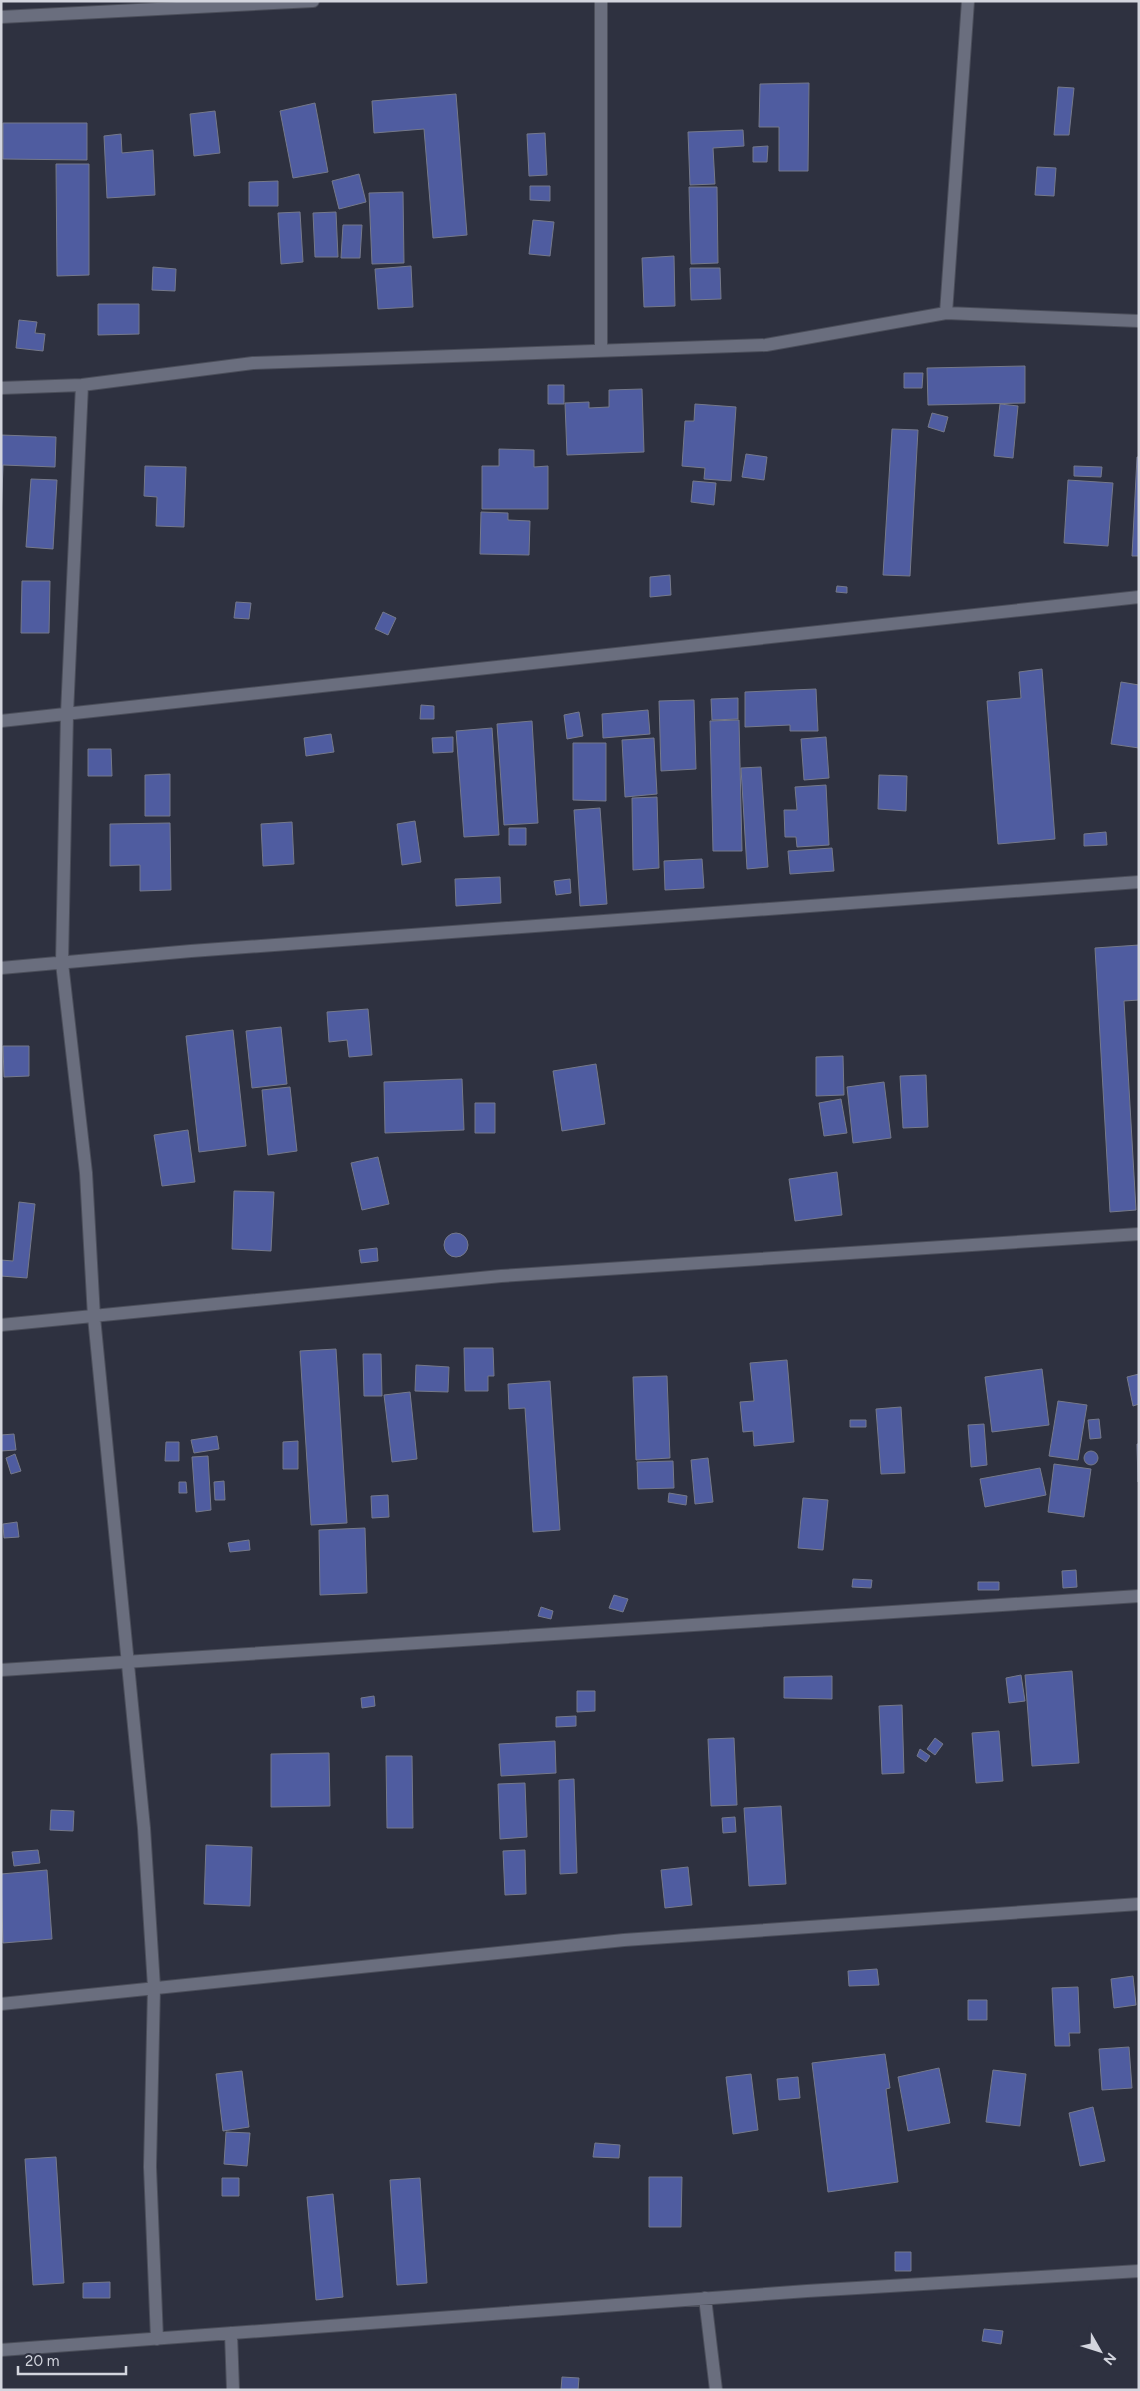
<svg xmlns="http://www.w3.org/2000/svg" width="1140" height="2391" viewBox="0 0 1140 2391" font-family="Figtree,sans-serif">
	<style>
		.building { fill: #4f5ca0; stroke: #75798a }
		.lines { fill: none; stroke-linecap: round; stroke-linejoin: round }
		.minor-casing { stroke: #4b4e5a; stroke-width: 14 }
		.minor { stroke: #6a6e7e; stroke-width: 12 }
	</style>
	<rect width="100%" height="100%" fill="#2e3140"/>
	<path class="building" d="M809 83 808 171H779V127H759L760 84Z
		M1058 87 1074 88 1069 135H1054Z
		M456 94 467 235 433 238 424 129 374 133 372 101Z
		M315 103 328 172 293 178 280 111Z
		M215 111 220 153 194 156 190 114Z
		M3 123H87V160L3 159Z
		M743 130 744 146 713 148 715 184 690 185 688 132Z
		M545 133 547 175 529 176 527 134Z
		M121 134 122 153 153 150 155 195 107 198 104 136Z
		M768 146 767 162H753V147Z
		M56 164H89V275L57 276Z
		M1037 167 1056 168 1054 196 1035 195Z
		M359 174 366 202 339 209 332 181Z
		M278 181V206H249V182Z
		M530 186H550V201L530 200Z
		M689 187H717L718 263 691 264Z
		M403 192 404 263 372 264 369 193Z
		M300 212 303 262 281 264 278 213Z
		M336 212 338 257H315L313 213Z
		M533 220 554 222 550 256 529 254Z
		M343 225H362L360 258H341Z
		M674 256 675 306 644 307 642 258Z
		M411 266 413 307 378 309 375 269Z
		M153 267 176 269 175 291 152 290Z
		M690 268H720L721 299 691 300Z
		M98 304H139V334L98 335Z
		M19 320 37 322 35 333 45 334 43 351 16 348Z
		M1025 366V403L928 405 927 368Z
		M904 373H923L922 388H904Z
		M548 385H564V404H548Z
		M642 389 644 452 567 455 565 403 589 402V408L609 407V390Z
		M695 404 736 407 731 481 704 479 705 468 682 466 685 421H694Z
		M1000 404 1018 406 1013 458 994 456Z
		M932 413 948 417 944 432 928 427Z
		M892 429 918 430 910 576 883 575Z
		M1 435 56 437 55 467 3 465 1 522Z
		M499 449 534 450V467L548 466V509H482V466H499Z
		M746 454 767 457 764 480 742 477Z
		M1137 457H1139V556H1132Z
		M145 466 186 467 184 527 156 526 157 497 144 496Z
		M1074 466 1102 467 1101 477 1074 476Z
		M31 479 57 480 53 549 26 547Z
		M1068 480 1113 483 1108 546 1064 543Z
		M693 481 716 483 714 505 691 502Z
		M481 512 508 513V520L530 521 529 555 480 554Z
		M670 575 671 595 650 597V577Z
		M22 581H50L49 633H21Z
		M837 586 847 587V593L836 592Z
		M236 602 251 603 249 619 234 618Z
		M383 612 396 618 388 635 375 629Z
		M1042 669 1055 839 998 844 987 701 1021 698 1019 672Z
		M1121 682 1139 685V748L1111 744Z
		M816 689 818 731H790V725L745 727V692Z
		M738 698V719L712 720 711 699Z
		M694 700 696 769 661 771 659 701Z
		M421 705 434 706V719H420Z
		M648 710 650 734 603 738 602 714Z
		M579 712 583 736 567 739 564 715Z
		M739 720 742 851H713L710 721Z
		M532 721 538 823 504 825 497 724Z
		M492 728 499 835 464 837 456 731Z
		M331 734 334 752 306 756 304 738Z
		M453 737V752L433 753 432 738Z
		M826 737 829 778 804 780 801 739Z
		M654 738 657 794 625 797 622 740Z
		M573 743H606V801L573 800Z
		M88 749H111L112 776H88Z
		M761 767 768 867 747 869 741 768Z
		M170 774V816H145V775Z
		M879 775 907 776 906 811 878 809Z
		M826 785 829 845 797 847 796 837H785L784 810H797L795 787Z
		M657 797 659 868 633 870 632 798Z
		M600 808 607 904 580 906 574 810Z
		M415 821 421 862 402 865 397 824Z
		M292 822 294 864 263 866 261 824Z
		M170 823 171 890 140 891V865L110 866V824Z
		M509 828H526V845H509Z
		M1106 832 1107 845 1084 846V834Z
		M832 848 834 871 790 874 788 851Z
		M702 859 704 888 665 890 664 861Z
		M500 877 501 903 456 906 455 879Z
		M570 879 571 893 556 895 554 881Z
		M1139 945V1000L1124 1001 1136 1210 1110 1212 1095 948Z
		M368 1009 372 1055 349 1057 347 1040 329 1042 327 1012Z
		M281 1027 287 1084 252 1088 246 1031Z
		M233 1030 246 1146 199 1152 186 1036Z
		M3 1046H29V1076L4 1077Z
		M843 1056 844 1095 816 1096V1057Z
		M596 1064 605 1124 562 1131 553 1071Z
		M926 1075 928 1127 903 1128 900 1076Z
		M462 1079 464 1130 385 1133 384 1082Z
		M884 1082 891 1138 853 1143 847 1087Z
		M290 1087 297 1151 268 1155 262 1090Z
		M841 1099 847 1133 824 1136 819 1103Z
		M475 1103H495V1133H475Z
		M188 1130 195 1182 162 1186 154 1135Z
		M378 1157 389 1204 362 1210 351 1163Z
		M837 1172 842 1215 795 1221 789 1179Z
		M234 1191 274 1192 271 1251 232 1249Z
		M19 1202 35 1204 27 1278 1 1276V1260L13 1261Z
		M444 1245a12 12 0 1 1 24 0a12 12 0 1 1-24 0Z
		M377 1248 378 1261 361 1263 359 1250Z
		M464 1348H493L494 1376H488V1391H465Z
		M336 1349 347 1523 311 1525 300 1351Z
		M363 1354H381L382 1396H364Z
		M787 1360 794 1442 754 1446 753 1431 743 1432 740 1402 754 1401 750 1363Z
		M416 1365 449 1367 448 1392 415 1391Z
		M1042 1369 1049 1425 992 1432 985 1377Z
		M1139 1374V1404L1133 1406 1127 1377Z
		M667 1376 670 1458 636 1460 633 1377Z
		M550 1381 560 1530 533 1532 525 1408 509 1409 508 1384Z
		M410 1392 417 1459 392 1462 384 1395Z
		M1058 1401 1087 1405 1078 1460 1049 1456Z
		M901 1407 905 1473 881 1474 876 1409Z
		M1099 1419 1101 1438 1090 1439 1088 1420Z
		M850 1420H866V1427H850Z
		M984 1424 987 1465 971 1467 968 1425Z
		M14 1434 16 1450 1 1451V1435Z
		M217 1436 219 1449 194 1453 191 1440Z
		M298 1441V1469H283V1442Z
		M166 1442H179V1461H165Z
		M1137 1444H1139L1138 1482Z
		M1084 1458a7 7 0 1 1 14 0a7 7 0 1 1-14 0Z
		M15 1454 21 1471 11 1474 6 1458Z
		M208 1456 211 1510 196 1512 192 1457Z
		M708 1458 713 1502 695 1504 691 1460Z
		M673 1461 674 1488 638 1489 637 1462Z
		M1054 1464 1091 1469 1084 1517 1048 1512Z
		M1040 1468 1046 1495 985 1507 980 1479Z
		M224 1481 225 1500H215L214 1482Z
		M179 1482H186L187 1493H179Z
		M669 1493 687 1496 686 1505 668 1502Z
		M388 1495 389 1517 372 1518 371 1496Z
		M803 1498 828 1500 823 1550 798 1548Z
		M17 1522 19 1537 4 1538 3 1524Z
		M365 1528 367 1593 320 1595 319 1530Z
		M249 1540 250 1550 230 1552 228 1543Z
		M1076 1570 1077 1587 1063 1588 1062 1571Z
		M853 1579 872 1580 871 1588 852 1587Z
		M978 1582H999V1590H978Z
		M614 1595 628 1599 623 1612 609 1608Z
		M541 1607 553 1611 551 1619 538 1616Z
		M1072 1671 1079 1763 1032 1766 1025 1675Z
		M1021 1675 1025 1701 1009 1703 1006 1678Z
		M832 1676V1699L784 1698V1677Z
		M577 1691H595V1711L577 1712Z
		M374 1696 375 1706 362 1708 361 1698Z
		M902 1705 904 1773 882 1774 879 1706Z
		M576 1716V1726L556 1727V1717Z
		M999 1731 1003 1781 976 1783 972 1733Z
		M734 1738 737 1805 711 1806 708 1739Z
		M935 1738 943 1744 935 1755 927 1749Z
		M555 1741 556 1773 501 1776 499 1744Z
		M920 1749 930 1756 926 1762 917 1756Z
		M329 1753 330 1806 271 1807V1754Z
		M386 1756H412L413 1828H387Z
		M574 1779 577 1873 560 1874 559 1780Z
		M525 1783 527 1837 500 1839 498 1784Z
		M781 1806 786 1884 749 1886 744 1808Z
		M51 1810 74 1811 73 1831 50 1830Z
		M735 1817 736 1832 723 1833 722 1818Z
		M206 1845 252 1847 250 1906 204 1904Z
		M38 1850 40 1863 14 1866 12 1852Z
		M525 1850 526 1894 505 1895 503 1851Z
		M688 1867 692 1905 665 1908 661 1870Z
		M47 1870 52 1939 3 1943 1 1874Z
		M877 1969 879 1985 849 1986 848 1971Z
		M1133 1976 1136 2005 1114 2008 1111 1979Z
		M1078 1987 1080 2033H1069L1070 2046H1055L1052 1988Z
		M968 2000H987V2020H968Z
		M1129 2047 1132 2088 1102 2090 1099 2049Z
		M885 2054 890 2088 886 2089 898 2182 828 2192 812 2063Z
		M939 2068 950 2123 908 2131 898 2077Z
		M993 2070 1026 2074 1020 2126 986 2122Z
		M242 2071 249 2127 223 2131 216 2074Z
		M751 2074 758 2130 733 2134 726 2077Z
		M798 2077 800 2098 779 2100 777 2079Z
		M1093 2107 1105 2161 1080 2166 1069 2113Z
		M226 2132 250 2133 247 2166 224 2164Z
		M595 2143 620 2145 619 2158 593 2157Z
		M56 2157 64 2283 33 2285 25 2159Z
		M649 2177H682L681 2227H649Z
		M222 2178H239V2196H222Z
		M420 2178 427 2283 397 2285 390 2180Z
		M333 2194 343 2297 316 2300 307 2197Z
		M895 2252H911V2271H895Z
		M110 2282V2298H83V2283Z
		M984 2329 1003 2331 1001 2344 982 2341Z
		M562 2377 579 2378 578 2390H561Z"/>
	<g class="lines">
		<g class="minor-casing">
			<path id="minor" d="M601 1V350
				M1 17 313 1
				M946 313 968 1
				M82 385 67 714 62 963 86 1173 94 1317 144 1828 154 1987 150 2167 157 2339
				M1 388 82 385 253 363 766 345 946 313 1139 321
				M1 721 1139 597
				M1 968 191 951 1139 882
				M1 1325 501 1276 1139 1234
				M1 1670 1139 1596
				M1 2004 624 1940 1139 1904
				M705 2298 716 2390
				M231 2333 233 2390
				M1 2350 807 2291 1139 2271"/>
		</g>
		<use href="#minor" class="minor"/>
	</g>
	<rect width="1140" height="2391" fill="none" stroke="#d3d5de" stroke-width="5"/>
	<g transform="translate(1100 2351) rotate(129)" stroke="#2e3140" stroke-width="4" paint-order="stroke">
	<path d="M0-4L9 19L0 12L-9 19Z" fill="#d3d5de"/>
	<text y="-8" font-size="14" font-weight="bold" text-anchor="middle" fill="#d3d5de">N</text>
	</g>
	<path d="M18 2366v8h108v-8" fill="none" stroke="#d3d5de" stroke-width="2.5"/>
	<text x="25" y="2366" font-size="15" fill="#d3d5de" stroke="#2e3140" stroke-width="4" paint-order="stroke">20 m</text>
</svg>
